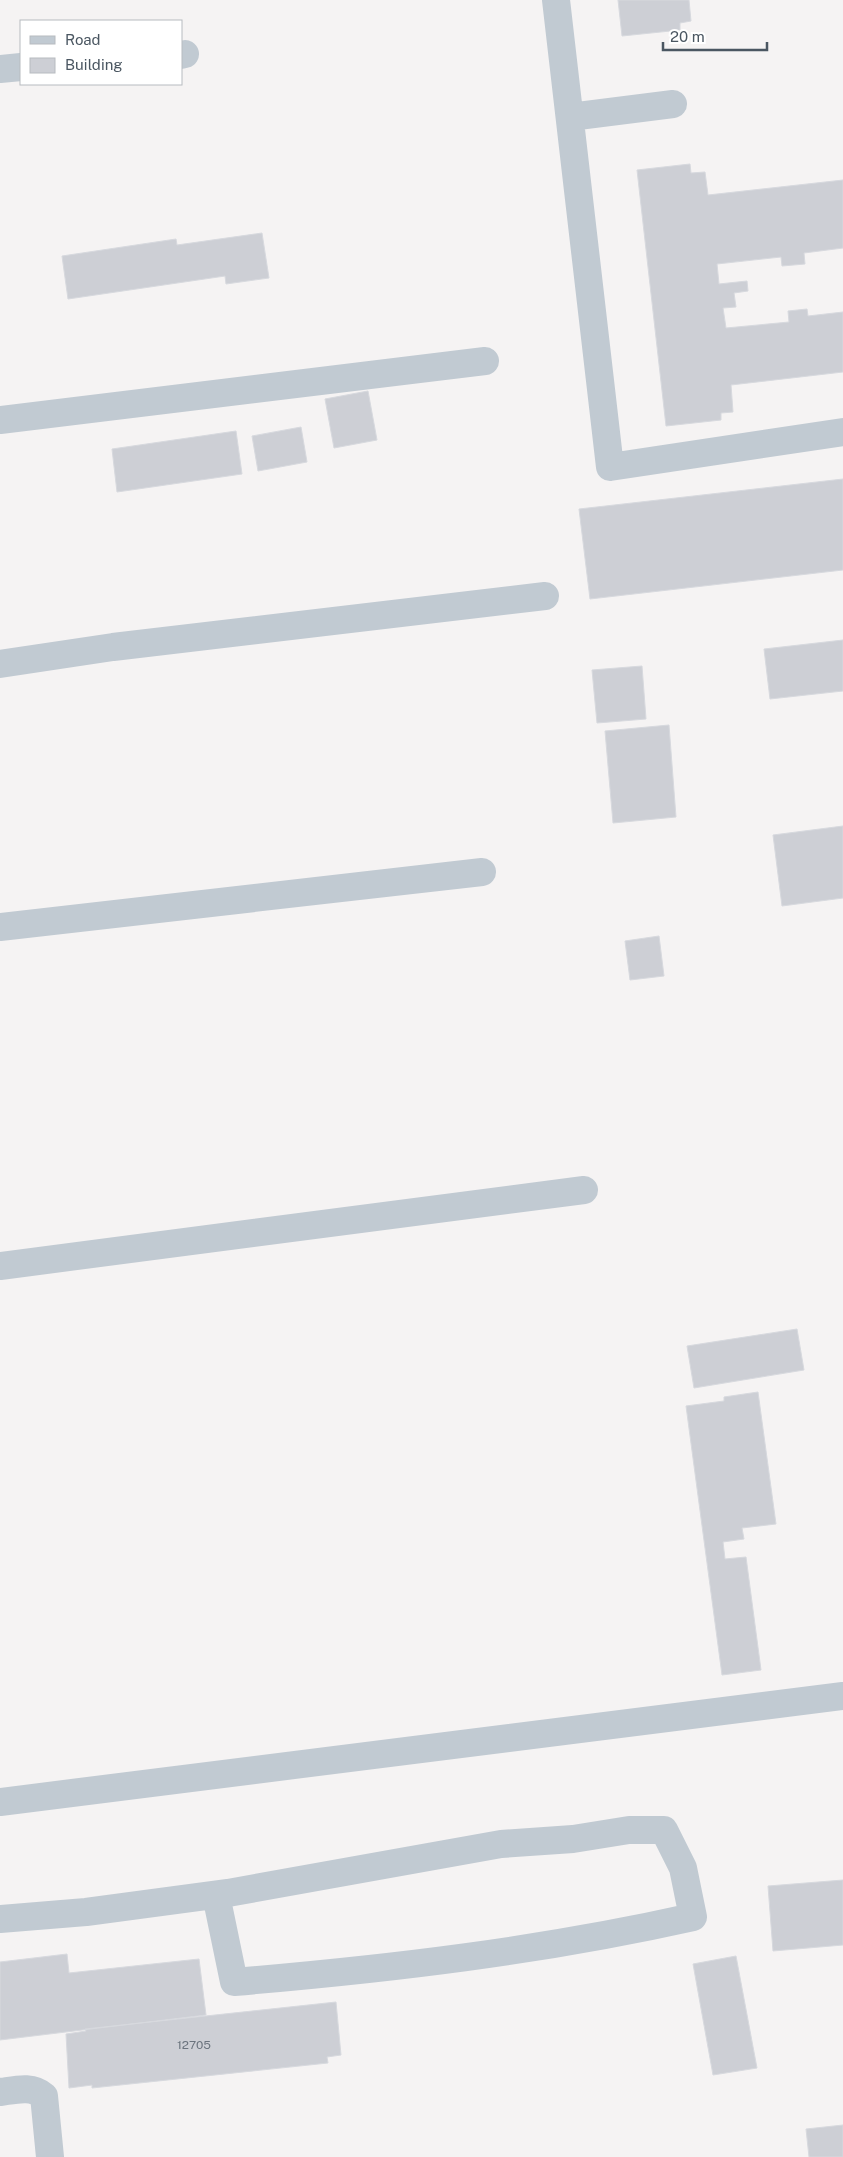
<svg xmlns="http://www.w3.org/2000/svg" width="843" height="2157" viewBox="0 0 843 2157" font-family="'Public Sans',sans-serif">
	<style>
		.building { fill: #cdcfd5; stroke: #d7d9de }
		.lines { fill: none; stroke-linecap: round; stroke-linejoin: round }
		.minor { stroke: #c1cad2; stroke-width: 28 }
		.labels { text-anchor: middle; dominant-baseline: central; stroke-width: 4; stroke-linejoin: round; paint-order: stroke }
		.number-label { font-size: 12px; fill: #6b747e }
	</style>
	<rect width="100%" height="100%" fill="#f5f3f3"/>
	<path class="building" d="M618 0H689L691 21 680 23V30L622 36Z
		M690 164 691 173 705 172 708 195 843 180V248L804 253 805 264 782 266 781 257 717 264 719 284 747 281 748 291 734 293 736 307 723 308 726 328 789 322 788 311 807 309 808 316 843 312V372L731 385 733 412 721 413V420L666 426 637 170Z
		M262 233 269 278 226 284 225 276 68 299 62 256 176 239 177 245Z
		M368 391 377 440 334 448 325 399Z
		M301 427 307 462 258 471 252 436Z
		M236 431 242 474 117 492 112 449Z
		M843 479V570L590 599 579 509Z
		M843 640V691L770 699 764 649Z
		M642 666 646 719 597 723 592 670Z
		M669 725 676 817 613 823 605 731Z
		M843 826V898L782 906 773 835Z
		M659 936 664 976 630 980 625 941Z
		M797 1329 804 1370 694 1388 687 1346Z
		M758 1392 776 1524 742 1528 744 1539 723 1542 725 1559 746 1557 761 1670 722 1675 686 1406 724 1401V1397Z
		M843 1880V1945L773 1951 768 1886Z
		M67 1954 69 1973 199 1959 206 2015 0 2040V1962Z
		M736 1956 757 2068 713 2075 693 1964Z
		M336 2002 341 2055 327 2057 328 2063 92 2088V2085L69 2088 66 2034 86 2031 85 2029Z
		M843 2125V2157H809L806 2129Z"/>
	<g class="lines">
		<path class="minor" d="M556 0 610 467 843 432
			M181 55 185 54
			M0 69 21 67
			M570 117 673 104
			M0 420 485 361
			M0 664 113 647 545 596
			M0 927 482 872
			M0 1266 584 1190
			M0 1802 843 1696
			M0 1919 86 1912 228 1893 501 1844 573 1839 629 1830H664L683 1868 693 1917C541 1951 388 1969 234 1982L216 1895
			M0 2092C15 2090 32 2085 44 2096L50 2157"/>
	</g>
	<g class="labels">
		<g class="number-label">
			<text x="194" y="2045">12705</text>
		</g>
	</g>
	<rect x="20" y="20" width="162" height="65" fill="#ffffff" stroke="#b7bbc0"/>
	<rect x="30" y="36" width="25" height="8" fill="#c1cad2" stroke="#b7bbc0"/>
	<text x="65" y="45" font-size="15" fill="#4a5661">Road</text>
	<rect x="30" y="58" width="25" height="15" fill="#cdcfd5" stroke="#b7bbc0"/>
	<text x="65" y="70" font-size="15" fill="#4a5661">Building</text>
	<path d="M663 42v8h104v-8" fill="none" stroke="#4a5661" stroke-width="2.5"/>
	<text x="670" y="42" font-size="15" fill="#4a5661" stroke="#ffffff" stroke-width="4" paint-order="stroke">20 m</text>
</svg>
